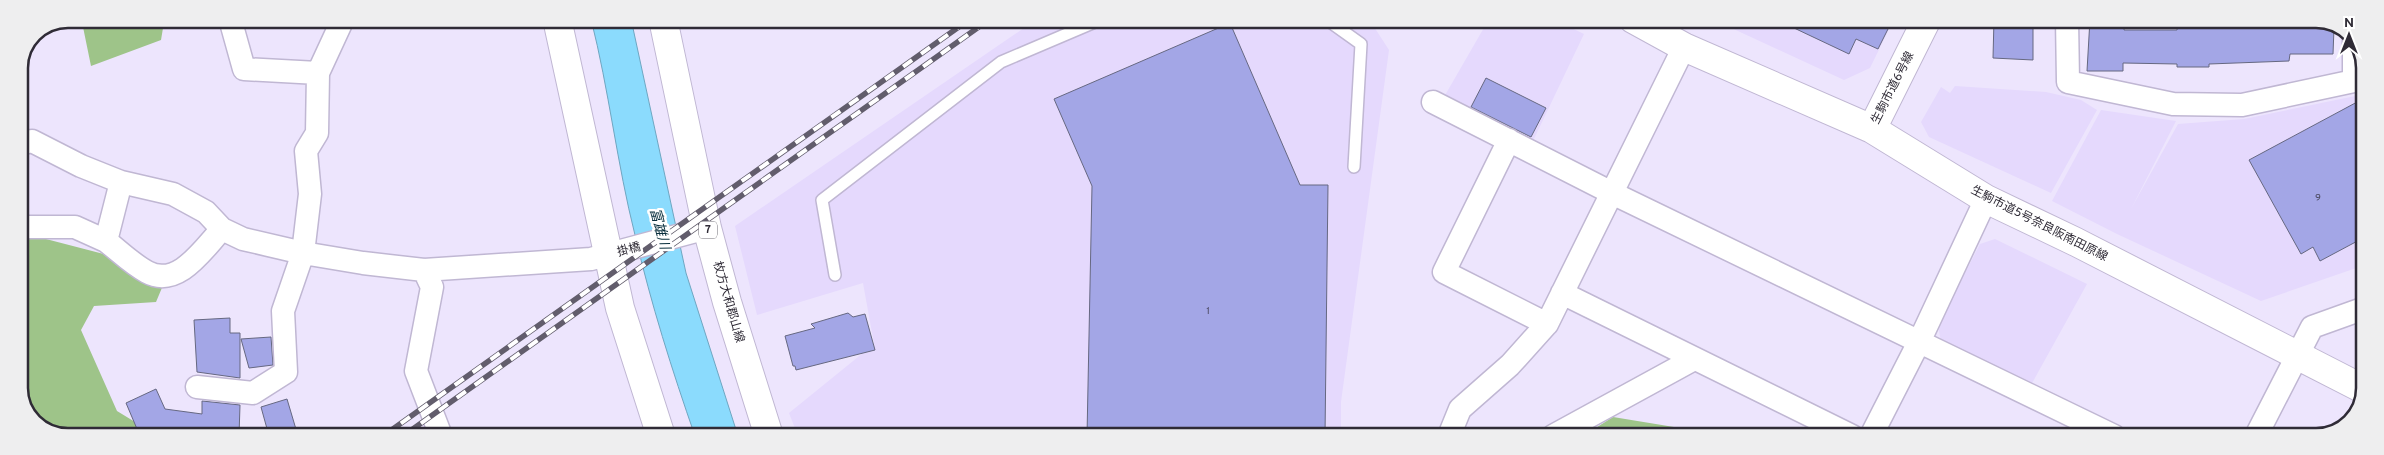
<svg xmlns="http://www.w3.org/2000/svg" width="2384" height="455" viewBox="0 0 2384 455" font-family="Overpass,'Noto Sans JP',sans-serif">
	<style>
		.built { fill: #e5d9fd }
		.forest { fill: #9ec489 }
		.water { fill: #8bdbfd; stroke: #6fa6c1 }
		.building { fill: #a3a6e6; stroke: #666881 }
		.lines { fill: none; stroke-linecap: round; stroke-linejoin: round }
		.service-casing { stroke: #c0b7d3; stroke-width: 14 }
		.minor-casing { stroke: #c0b7d3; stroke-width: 25 }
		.tertiary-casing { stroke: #c0b7d3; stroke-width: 30 }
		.primary-casing { stroke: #c0b7d3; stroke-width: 30 }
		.service { stroke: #fff; stroke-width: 11 }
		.minor { stroke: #fff; stroke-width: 22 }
		.tertiary { stroke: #fff; stroke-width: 28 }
		.primary { stroke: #fff; stroke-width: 28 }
		.rail-casing { stroke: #625d6c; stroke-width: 5.5 }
		.rail { stroke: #fff; stroke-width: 4; stroke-dasharray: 11; stroke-linecap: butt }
		.labels { text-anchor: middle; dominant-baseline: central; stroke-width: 5; stroke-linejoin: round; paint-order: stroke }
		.number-label { font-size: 10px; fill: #4c4a62 }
		.shield { fill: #fff; stroke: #6d6b72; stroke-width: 1 }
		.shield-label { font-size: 11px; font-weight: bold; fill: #2f2b36 }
		.street-label { font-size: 12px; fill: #2f2b36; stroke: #fff }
		.water-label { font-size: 14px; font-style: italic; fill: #072d3b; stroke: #fff }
		.rim { fill: none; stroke: #2f2b36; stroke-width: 2.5 }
	</style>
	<rect width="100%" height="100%" fill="#ede5fd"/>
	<path class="built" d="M1037 19H1369L1389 50 1341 402V436H798L789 413 874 344 863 283 757 315 735 226Z
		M1489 19H1553L1584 34 1533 141 1444 97Z
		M1712 19H1894L1870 68 1844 80Z
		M1955 86 2046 92 2081 100 2097 110 2051 193 1929 137 1921 122 1941 87 1950 93Z
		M2365 94V265L2261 301 2117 234 2052 201 2101 110 2176 121 2131 209 2178 124 2244 119Z
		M1995 239 2087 284 2031 385 1941 342 1938 325 1980 244Z"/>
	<path class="forest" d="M68 19H157L164 22 161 40 91 66 83 27 42 29Z
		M19 232 169 271 156 302 94 306 81 330 117 411 158 436H61L33 422 19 394Z
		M1613 417 1674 427 1692 436H1579H1583Z"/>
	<path class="water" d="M591 19H631L686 273 738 436H695C672 370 651 304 635 235 617 164 609 90 591 19Z"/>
	<path class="building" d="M1775 19H1893L1878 49 1856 39 1849 54Z
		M1994 19 2033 20V60L1993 58Z
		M2090 19H2125L2124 30H2177L2178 23H2209V28H2266V26L2334 28 2333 54H2290L2289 61 2209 64V67H2177V64L2123 63V71H2087Z
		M1230 23 1300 185H1328L1325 436H1087L1092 186 1054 99Z
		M1486 78 1546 108 1531 137 1471 107Z
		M2359 101 2365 111V237L2320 261 2313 247 2301 254 2249 160Z
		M848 313 853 317 865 314 875 350 796 370 795 366H793L785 336 815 328 811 324Z
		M230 318V333H240V378L197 372 194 320Z
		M271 337 273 365 249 368 241 339Z
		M156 389 165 409 202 414V401L240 405 239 436H140L126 403Z
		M287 399 298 436H269L261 407Z"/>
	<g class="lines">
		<g class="service-casing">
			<path id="service" d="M1326 19 1361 44 1354 167
				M835 275 822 200 1001 62 1102 19"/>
		</g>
		<g class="minor-casing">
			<path id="minor" d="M233 19 232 26 244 69 318 73
				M2067 19 2068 82 2173 104 2242 105 2354 81V39
				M1433 102 1612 193 2114 436
				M1509 140 1444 272 1547 324
				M19 144 32 141 81 166 121 182 173 194 206 212 222 229 243 239 303 253 363 263 424 270 591 259 707 228
				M121 182 106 241C119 251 132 264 147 272 178 289 204 248 222 229
				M19 227H75L106 241
				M424 270 432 287 416 371 441 436
				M1562 293 1852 436
				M197 387 253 393 286 372 283 311 303 253 310 194 306 151 317 133 318 73 343 19
				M1449 436 1460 409 1510 365 1547 324 1684 47
				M1553 436 1694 359
				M1871 436 1919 342 1986 199
				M2256 436 2312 327 2365 308"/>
		</g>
		<g class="tertiary-casing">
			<path id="tertiary" d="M1633 19 1684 47 1872 129 1986 199 2076 242 2365 390
				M1872 129 1927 19"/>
		</g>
		<g class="primary-casing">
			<path id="primary" d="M557 19 620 308 661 436
				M663 19 707 228 727 302 769 436"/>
		</g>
		<use href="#service" class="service"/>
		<use href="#minor" class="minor"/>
		<use href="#tertiary" class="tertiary"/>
		<use href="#primary" class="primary"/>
		<g class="rail-casing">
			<path id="rail" d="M383 436 970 19
				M403 436 990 19"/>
		</g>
		<use href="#rail" class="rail"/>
	</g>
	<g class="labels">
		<g class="number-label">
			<text x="2318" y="198">9</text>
			<text x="1208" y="311">1</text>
		</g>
		<rect class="shield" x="699" y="221.5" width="18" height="17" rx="4"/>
		<g class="shield-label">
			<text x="708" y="230">7</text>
		</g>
		<g class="street-label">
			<text transform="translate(1893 88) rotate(-63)">生駒市道6号線</text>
			<text transform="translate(2039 224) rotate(27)">生駒市道5号奈良阪南田原線</text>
			<text transform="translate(629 250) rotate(-15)">掛橋</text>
			<text transform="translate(728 302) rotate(74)">枚方大和郡山線</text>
		</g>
		<g class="water-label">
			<text transform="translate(659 229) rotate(75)">富雄川</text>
		</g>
	</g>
	<path d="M0 0H2384V455H0ZM68 28H2316A40 40 0 0 1 2356 68V388A40 40 0 0 1 2316 428H68A40 40 0 0 1 28 388V68A40 40 0 0 1 68 28Z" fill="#eeeeef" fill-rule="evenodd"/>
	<path class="rim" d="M68 28H2316A40 40 0 0 1 2356 68V388A40 40 0 0 1 2316 428H68A40 40 0 0 1 28 388V68A40 40 0 0 1 68 28Z"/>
	<g transform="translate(2349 35)" stroke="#ffffff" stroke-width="4" paint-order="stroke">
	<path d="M0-4L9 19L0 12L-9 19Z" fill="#2f2b36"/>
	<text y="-8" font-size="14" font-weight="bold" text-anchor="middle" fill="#2f2b36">N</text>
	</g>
</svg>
